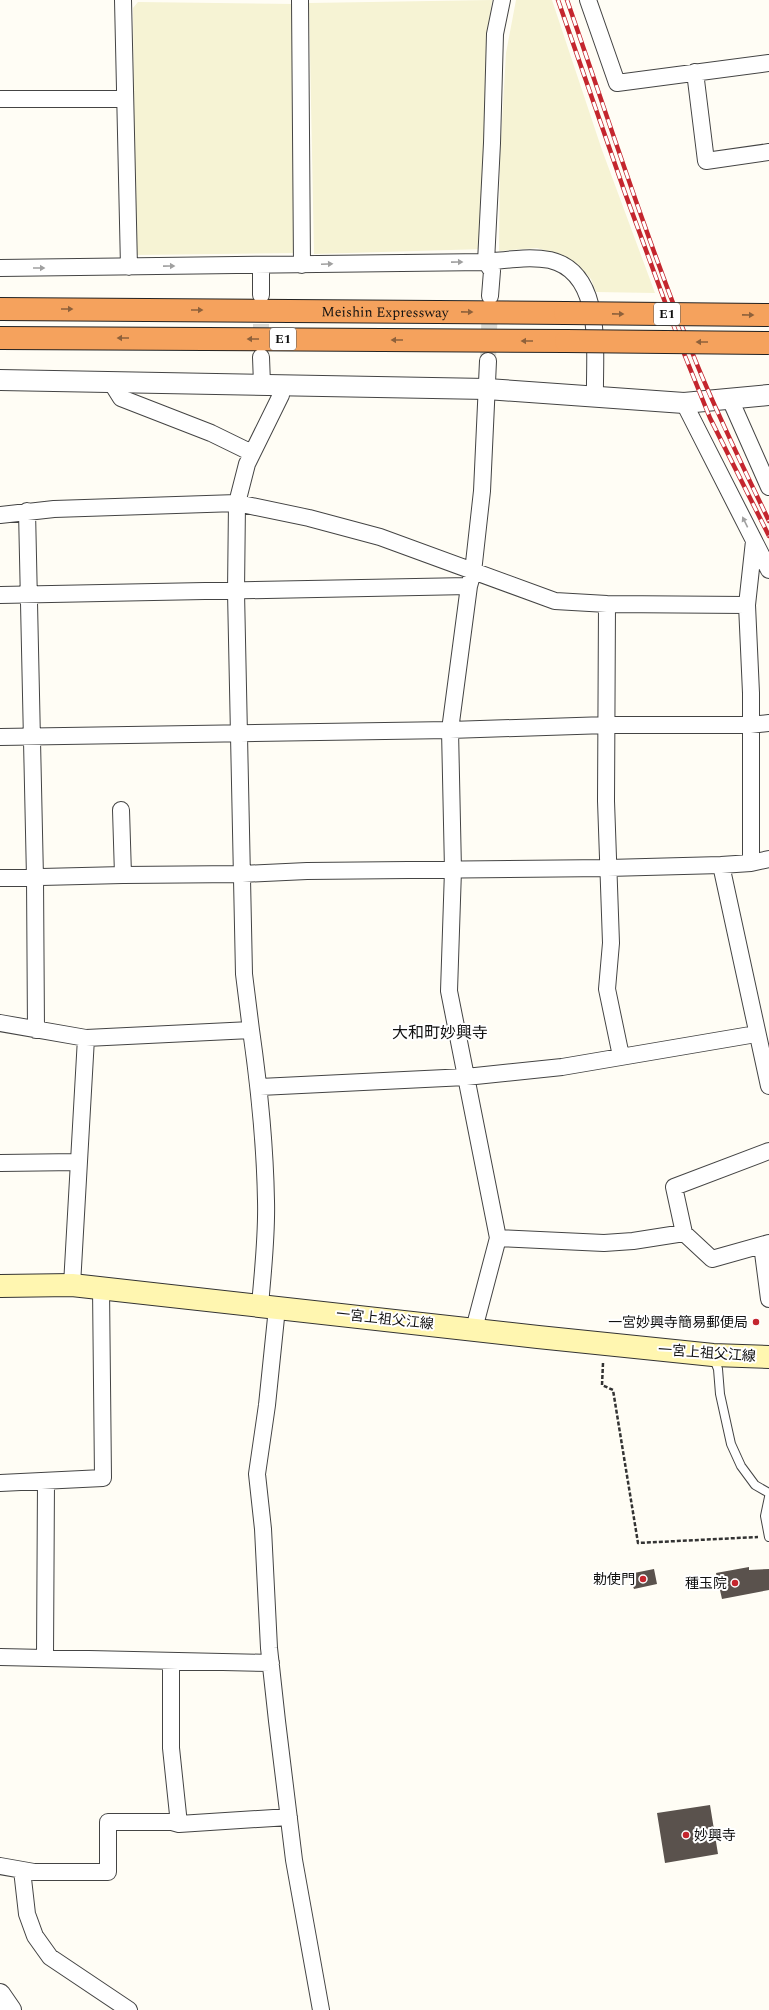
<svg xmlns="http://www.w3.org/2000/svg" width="769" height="2010" viewBox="0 0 769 2010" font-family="Spectral,'Noto Sans JP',serif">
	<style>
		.farmland { fill: #f6f3d4 }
		.building { fill: #5a524d }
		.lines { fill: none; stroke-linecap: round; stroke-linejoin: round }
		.minor-tunnel { stroke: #dbdad3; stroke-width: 16; stroke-dasharray: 16 8; stroke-linecap: butt }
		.service-casing { stroke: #444; stroke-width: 10 }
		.minor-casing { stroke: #444; stroke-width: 18 }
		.tertiary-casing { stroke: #444; stroke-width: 22 }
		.secondary-casing { stroke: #333; stroke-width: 24 }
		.motorway-casing { stroke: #222; stroke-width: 24 }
		.path { stroke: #333; stroke-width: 2.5; stroke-dasharray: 4 2; stroke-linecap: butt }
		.service { stroke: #fff; stroke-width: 8 }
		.minor { stroke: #fff; stroke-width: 16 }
		.tertiary { stroke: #fff; stroke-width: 20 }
		.secondary { stroke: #fff6b0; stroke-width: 22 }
		.motorway { stroke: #f5a25d; stroke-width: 22 }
		.rail-casing { stroke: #c4262e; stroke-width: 4.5 }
		.rail { stroke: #fff; stroke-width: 3; stroke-dasharray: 9; stroke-linecap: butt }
		.motorway-bridge-casing { stroke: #222; stroke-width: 24; stroke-linecap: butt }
		.motorway-bridge { stroke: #f5a25d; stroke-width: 22 }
		.oneway { fill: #a0a0a0 }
		.oneway2 { fill: #8e613b }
		.poi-dot { fill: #c4262e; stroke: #fff; stroke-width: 1.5 }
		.labels { text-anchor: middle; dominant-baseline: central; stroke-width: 4; stroke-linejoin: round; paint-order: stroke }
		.shield { fill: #fff; stroke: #585858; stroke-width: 1 }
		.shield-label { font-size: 13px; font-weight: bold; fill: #111 }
		.street-label { font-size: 14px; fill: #111; stroke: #fff }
		.poi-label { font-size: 14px; fill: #111; stroke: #fff; text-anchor: end }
		.quarter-label { font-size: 16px; fill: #111; stroke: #fff }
	</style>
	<rect width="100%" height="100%" fill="#fffdf5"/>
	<path class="farmland" d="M492 0 488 33 484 249 314 254 309 3Z
		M516 0H552L602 150 655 293 596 292 591 279 578 265 557 254 537 248 499 251 500 156 506 53Z
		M138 2 294 4 299 253 135 255 133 8Z"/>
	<path class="building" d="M749 1567V1570L769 1569V1590L722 1599 716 1573Z
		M654 1569 657 1584 634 1589 629 1574Z
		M710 1805 718 1854 665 1863 657 1813Z"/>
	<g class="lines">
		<path class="minor-tunnel" d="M261 300V349
			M488 361 490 302"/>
		<g class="service-casing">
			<path id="service" d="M713 1357 718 1369 720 1394 731 1444 741 1466 755 1485 769 1493
				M769 1497 765 1516 769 1537"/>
		</g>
		<g class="minor-casing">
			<path id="minor" d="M123 0 129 267
				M300 0 302 265
				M588 0 617 83 769 63
				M695 72 706 161 769 152
				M0 99H124
				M261 265V295
				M0 268 486 262C506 260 529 256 550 260 605 273 594 353 595 396
				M490 296 492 271 486 262 492 143 495 34 502 0
				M261 357 262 384
				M111 382 121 398 211 433 252 453
				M730 399 769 487
				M684 403 769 570
				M27 511 35 878 36 1030
				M0 515 54 509 237 503 309 518 380 537 555 601 607 604 747 605
				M0 595 469 586
				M607 604 606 801 611 943 607 989 621 1056
				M0 737 450 730 607 725H750L769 723
				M121 810 123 875
				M751 863V693L747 605 754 541
				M721 865 769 1086
				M0 878 123 875 242 874 307 871 608 868 721 865 751 863 769 859
				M0 1023 86 1038 251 1030 244 974 236 592 237 503 247 464 281 395 282 384
				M251 1030C259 1086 265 1144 266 1201 267 1235 263 1270 260 1305
				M260 1087 466 1077 562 1067 756 1034
				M0 1163 78 1162
				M684 1233 674 1187 769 1151
				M498 1238 604 1243 633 1241 684 1233 712 1259 769 1243
				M762 1245 769 1299
				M72 1285 86 1038
				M277 1308 267 1405 257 1474 263 1529 269 1648 277 1721 294 1860 321 2010
				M474 1329 498 1238 449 991 453 870 450 730 469 586 473 572 482 491 488 361
				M0 1483 103 1478 101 1288
				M0 1657 271 1663
				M45 1657 46 1481
				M171 1661V1748L179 1824
				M0 1866 34 1872H108V1822H172L179 1824 289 1817
				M22 1870 27 1914 35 1936 50 1957 129 2010"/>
		</g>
		<g class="tertiary-casing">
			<path id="tertiary" d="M0 380 487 389 684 403 769 395
				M0 1994 11 2010"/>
		</g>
		<g class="secondary-casing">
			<path id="secondary" d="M0 1286 72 1285 538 1337 713 1355 769 1357"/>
		</g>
		<g class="motorway-casing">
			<g id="motorway">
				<path id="s1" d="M0 309 565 313"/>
				<path d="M0 338 566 341"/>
			</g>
		</g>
		<path class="path" d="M603 1363 602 1385 613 1390 638 1543 758 1537"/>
		<use href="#service" class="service"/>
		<use href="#minor" class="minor"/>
		<use href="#tertiary" class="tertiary"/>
		<use href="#secondary" class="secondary"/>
		<use href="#motorway" class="motorway"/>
		<g class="rail-casing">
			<path id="rail" d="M558 0 625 193 683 351 710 418 769 536
				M567 0C609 121 648 243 696 362 718 416 744 469 769 521"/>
		</g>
		<use href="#rail" class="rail"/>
		<g class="motorway-bridge-casing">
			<path id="motorway-bridge" d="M565 313 769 315
				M566 341 769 343"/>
		</g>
		<use href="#motorway-bridge" class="motorway-bridge"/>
	</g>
	<defs><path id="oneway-solid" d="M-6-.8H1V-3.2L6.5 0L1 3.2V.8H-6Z"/></defs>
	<g class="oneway">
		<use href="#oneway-solid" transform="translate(457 262) rotate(-1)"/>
		<use href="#oneway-solid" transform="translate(327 264) rotate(-2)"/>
		<use href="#oneway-solid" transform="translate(169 266) rotate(-1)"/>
		<use href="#oneway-solid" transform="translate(39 268)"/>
		<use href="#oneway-solid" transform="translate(745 522) rotate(-116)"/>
	</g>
	<g class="oneway2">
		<use href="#oneway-solid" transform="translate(67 309)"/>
		<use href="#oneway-solid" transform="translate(197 310)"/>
		<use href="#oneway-solid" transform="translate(467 312) rotate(1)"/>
		<use href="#oneway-solid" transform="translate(618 314) rotate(1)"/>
		<use href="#oneway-solid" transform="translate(748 315) rotate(1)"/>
		<use href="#oneway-solid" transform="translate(123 338) rotate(-180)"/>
		<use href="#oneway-solid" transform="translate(253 339) rotate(-180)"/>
		<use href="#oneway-solid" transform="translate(397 340) rotate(-180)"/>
		<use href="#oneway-solid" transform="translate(527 341) rotate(-180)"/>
		<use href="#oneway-solid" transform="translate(702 342) rotate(-180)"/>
	</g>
	<g class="poi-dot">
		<circle cx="756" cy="1322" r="4"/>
		<circle cx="643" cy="1579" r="4"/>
		<circle cx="735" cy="1583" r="4"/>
		<circle cx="686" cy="1835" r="4"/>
	</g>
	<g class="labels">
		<g class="shield">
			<rect x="654" y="303" width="26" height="22" rx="3"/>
			<rect x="270" y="328" width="26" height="22" rx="3"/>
		</g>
		<g class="shield-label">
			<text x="667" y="314">E1</text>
			<text x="283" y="339">E1</text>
		</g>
		<g class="street-label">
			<text stroke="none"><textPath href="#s1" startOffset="385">Meishin Expressway</textPath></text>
			<text transform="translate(385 1319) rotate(6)">一宮上祖父江線</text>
			<text transform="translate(707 1353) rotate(4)">一宮上祖父江線</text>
		</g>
		<g class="poi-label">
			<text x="748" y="1322">一宮妙興寺簡易郵便局</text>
			<text x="635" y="1579">勅使門</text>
			<text x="727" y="1583">種玉院</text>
			<text x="694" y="1835" text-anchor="start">妙興寺</text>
		</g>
		<g class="quarter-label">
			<text x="440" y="1033">大和町妙興寺</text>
		</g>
	</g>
</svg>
